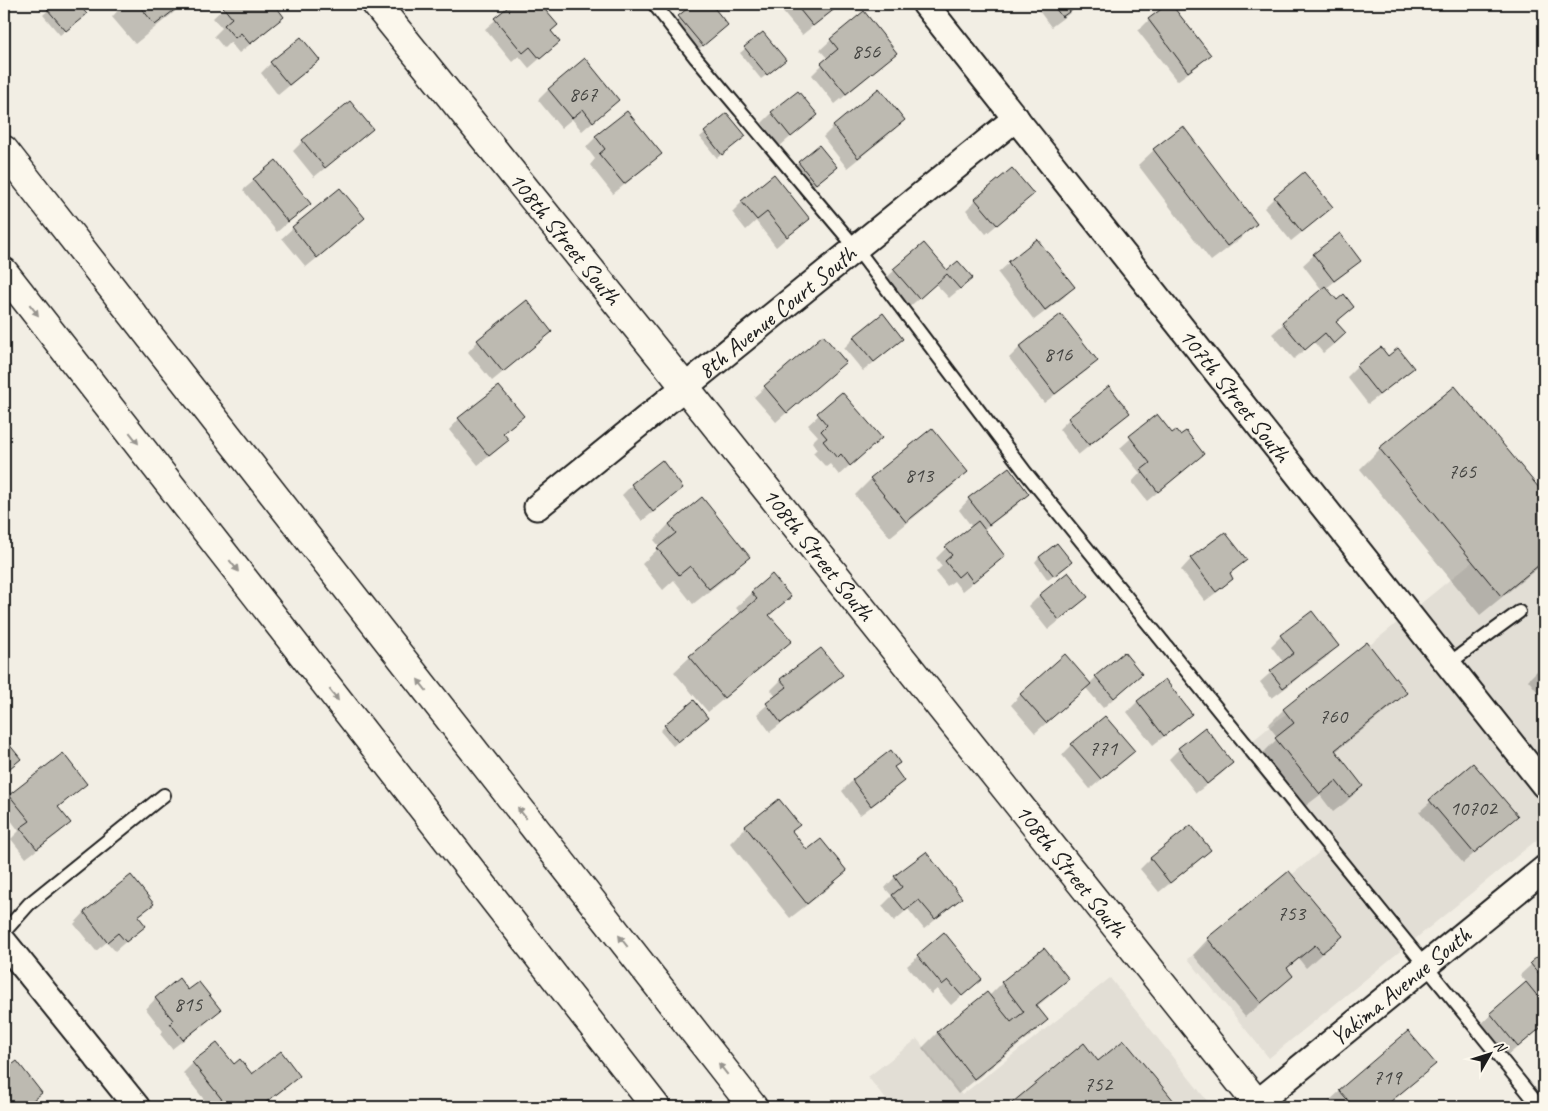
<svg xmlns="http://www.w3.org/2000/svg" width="1548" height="1111" viewBox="0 0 1548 1111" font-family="Caveat,sans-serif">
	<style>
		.built { fill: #e2ded5 }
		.shadow { fill: #0003 }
		.building { fill: #bdbab1; stroke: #1c1c1c }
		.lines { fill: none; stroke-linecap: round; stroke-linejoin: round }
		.service-casing { stroke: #1c1c1c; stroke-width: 16 }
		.minor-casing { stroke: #1c1c1c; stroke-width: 29 }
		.tertiary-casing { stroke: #1c1c1c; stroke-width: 31 }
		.motorway-casing { stroke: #1c1c1c; stroke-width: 31 }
		.service { stroke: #fbf7ec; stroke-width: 12 }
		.minor { stroke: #fbf7ec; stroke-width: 25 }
		.tertiary { stroke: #fbf7ec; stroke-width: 28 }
		.motorway { stroke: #fbf7ec; stroke-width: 28 }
		.oneway { fill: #97948e }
		.labels { text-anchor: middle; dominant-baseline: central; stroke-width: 4.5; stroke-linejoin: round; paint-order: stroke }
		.number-label { font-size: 21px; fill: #444441 }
		.street-label { font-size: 24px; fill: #1c1c1c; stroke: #fbf7ec }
	</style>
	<rect width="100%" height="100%" fill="#f2eee4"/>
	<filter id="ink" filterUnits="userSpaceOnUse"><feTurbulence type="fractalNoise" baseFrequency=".02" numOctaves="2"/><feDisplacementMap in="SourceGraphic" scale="10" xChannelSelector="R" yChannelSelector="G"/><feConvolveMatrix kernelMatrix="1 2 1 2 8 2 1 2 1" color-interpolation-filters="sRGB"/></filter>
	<g filter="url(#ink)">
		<path class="built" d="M1544 503V834L1269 1058 1188 959 1321 851 1240 751Z
			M1110 978 1212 1107H892L868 1077 917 1039 962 1095Z"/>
		<path class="shadow" d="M55 4H76L85 14 60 35 43 15Z
			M124 4H184L135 44 112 17Z
			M228 4H275L273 6 282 17 272 27 239 53 230 42 224 48 214 36 222 28 213 18Z
			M514 4H539L556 25 550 31 559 42 529 68 519 56 512 62 485 29Z
			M655 4H680L665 16Z
			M695 4H709L726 25 692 55 669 27Z
			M776 4H840L802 35Z
			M1034 4H1082L1051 27Z
			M1170 4 1209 54 1199 65 1177 81 1138 31 1149 20Z
			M763 34 780 65 761 79 740 53Z
			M831 40 896 53 885 63 835 104 812 75 828 59 820 50Z
			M319 60 308 70 278 95 261 73 271 63Z
			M548 90 618 100 582 131 572 119 561 128 538 100Z
			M879 90 903 120 893 131 847 168 823 137 833 127Z
			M772 113 816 115 780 146 762 123Z
			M727 114 739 140 717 158 700 137Z
			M371 129 361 139 314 177 293 151 303 141Z
			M596 137 660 154 650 164 613 194 590 165 595 159 586 147Z
			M1154 150 1255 223 1240 239 1211 261 1138 165Z
			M276 162 309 204 277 232 243 190Z
			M799 163 831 172 811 188 794 167Z
			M340 189 363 218 353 229 306 267 282 238 293 228Z
			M1275 197 1331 207 1321 217 1291 241 1264 208Z
			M976 200 1022 204 986 234 966 210Z
			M742 202 808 219 776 247 756 221 746 230 732 212Z
			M924 244 961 288 949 298 936 284 908 308 884 280Z
			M1314 255 1359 260 1348 271 1325 289 1336 302 1353 306 1335 323 1344 333 1334 344 1323 353 1314 342 1294 359 1272 334 1322 290 1303 265Z
			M1009 263 1074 287 1063 298 1034 320 998 273Z
			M1061 315 1096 361 1086 371 1044 403 1009 358 1019 348Z
			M551 332 540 342 492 381 468 352 478 341Z
			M823 337 844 362 776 422 754 397Z
			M854 338 901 339 891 349 863 371 844 348Z
			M1388 358 1412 368 1402 378 1368 404 1347 377 1357 367Z
			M1455 387 1544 496V563L1480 615 1360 469 1380 449Z
			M842 394 880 438 839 475 830 464 826 467 813 453 817 449 812 442 818 436 808 425Z
			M1129 413 1118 423 1078 455 1059 429 1069 419Z
			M522 416 503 434 497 450 478 465 449 430 459 419Z
			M1156 416 1172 435 1203 454 1192 464 1147 501 1132 482 1140 473 1120 448Z
			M931 429 966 472 951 487 890 537 855 495 871 479Z
			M1008 469 1027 494 1017 505 983 530 1004 556 993 566 962 591 954 581 947 586 936 572 942 566 936 558 946 548 972 527 959 510 969 499Z
			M632 485 682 488 671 498 642 521 622 495Z
			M669 524 748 557 733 572 693 604 674 580 663 590 642 564 660 547 654 540Z
			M1039 557 1066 567 1048 580 1035 562Z
			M1191 559 1245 560 1229 575 1232 579 1221 589 1205 601 1181 570Z
			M1068 574 1086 597 1076 607 1048 630 1029 606 1039 596Z
			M752 593 789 596 769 616 790 641 774 657 708 712 674 672 690 657 741 614 736 608Z
			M1281 636 1337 646 1327 657 1272 698 1260 682 1283 662 1271 646Z
			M1367 644 1405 693 1390 708 1335 752 1362 786 1346 802 1333 812 1320 795 1303 808 1261 755 1278 738 1268 725 1283 710Z
			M1544 664V700L1528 680Z
			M1141 674 1103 708 1086 688 1035 733 1011 705 1021 694 1089 684 1096 677Z
			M841 675 831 686 770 732 757 714 776 697 771 690 781 680Z
			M1165 681 1190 714 1180 724 1153 745 1127 712 1137 702Z
			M701 722 673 746 660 731 665 726Z
			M1072 745 1123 761 1090 789 1062 755Z
			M1179 749 1232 763 1221 774 1196 793 1169 759Z
			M891 752 899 762 893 768 902 780 892 791 860 815 842 791 852 781Z
			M1473 764 1506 826 1463 863 1419 812Z
			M85 784 58 808 69 822 59 833 26 858 11 839 19 831 4 811V802L10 796Z
			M779 801 798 825 791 832 807 852 845 871 830 887 790 918 730 843 746 827Z
			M1209 850 1199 860 1159 892 1140 869 1150 859Z
			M926 853 961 897 950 908 924 929 908 909 894 921 882 906 892 896 885 888 895 877Z
			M1289 873 1341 936 1306 968 1299 959 1286 969 1292 976 1276 991 1245 1017 1193 955 1208 939Z
			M131 877 152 904 138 917 144 926 115 951 107 942 96 951 74 924 84 913Z
			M944 934 981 979 951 1005 937 989 931 994 907 966Z
			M1544 953V987L1535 995 1544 1006V1025L1507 1056 1481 1024 1527 983 1520 975Z
			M1067 979 1052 994 1036 1007 1046 1020 1030 1036 958 1094 922 1048 937 1033 987 993 989 996 1002 983Z
			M188 992 219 1010 209 1020 172 1049 160 1034 163 1031 146 1009 156 998Z
			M1124 1041 1178 1107H1009L1084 1045 1098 1063Z
			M17 1063 32 1101 37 1107H4V1073Z
			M193 1063 234 1066 252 1076 298 1075 288 1086 261 1107H210L183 1073Z
			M1424 1074 1384 1107H1335L1329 1101 1340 1091Z"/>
		<path class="building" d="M53 4H78L87 14 66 31 47 9Z
			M138 4H182L155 25Z
			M226 4H276L275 5 284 17 250 44 241 33 235 38 224 25 232 18 223 7Z
			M512 4H540L558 25 551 31 560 42 540 59 530 47 523 53 494 18Z
			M693 4H711L728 25 703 46 678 16Z
			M795 4H841L813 26Z
			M1052 4H1080L1062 17Z
			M1168 4H1171L1211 55 1188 72 1148 19Z
			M864 11 897 53 846 94 821 63 838 49 830 39Z
			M763 32 786 60 767 75 744 47Z
			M301 37 320 60 289 85 270 62Z
			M585 58 619 100 593 122 583 109 572 118 548 89Z
			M879 88 905 120 858 158 833 126Z
			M798 91 818 115 791 137 771 112Z
			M350 101 373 129 325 168 302 140Z
			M627 111 662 154 624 184 599 154 605 149 595 136Z
			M727 113 746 136 722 155 704 132Z
			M1183 126 1257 224 1227 246 1153 149Z
			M819 145 837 167 816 184 798 162Z
			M276 160 311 204 288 222 253 179Z
			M1012 168 1034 194 997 225 975 199Z
			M1304 172 1333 207 1302 232 1274 197Z
			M774 174 810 219 787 237 767 212 757 220 741 201Z
			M340 188 365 218 317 258 292 227Z
			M1340 233 1361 261 1334 281 1313 254Z
			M1037 239 1075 287 1045 310 1008 262Z
			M924 243 947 270 958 261 973 278 960 289 947 274 919 299 893 269Z
			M1325 286 1337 300 1344 294 1354 307 1336 322 1346 333 1334 344 1325 333 1305 350 1282 322Z
			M527 300 552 332 503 372 477 340Z
			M883 313 903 339 874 362 853 337Z
			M1061 314 1098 361 1055 394 1019 347Z
			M823 335 846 362 787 413 764 386Z
			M1381 347 1388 356 1398 348 1414 368 1379 395 1356 366Z
			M499 386 524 416 503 433 509 440 489 456 458 418Z
			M1109 386 1130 413 1089 445 1068 418Z
			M1455 386 1544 494V561L1501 596 1379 448Z
			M842 392 882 438 850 466 841 454 837 458 823 441 827 438 821 431 827 425 817 413Z
			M1157 414 1172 433 1176 430 1180 435 1186 431 1204 454 1158 492 1141 470 1150 463 1129 436Z
			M932 428 968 472 906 522 870 478Z
			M662 460 683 488 653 512 631 484Z
			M1009 467 1029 494 989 525 968 498Z
			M702 497 750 557 709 589 690 566 679 575 657 548 676 533 669 524Z
			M978 521 1005 556 973 582 965 571 958 577 945 561 952 555 945 547Z
			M1225 532 1247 560 1230 573 1233 579 1216 592 1190 558Z
			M1057 543 1072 562 1054 576 1039 557Z
			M1068 572 1088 597 1059 620 1039 595Z
			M772 574 791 597 769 615 792 641 724 698 689 656 757 599 751 592Z
			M1312 611 1339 646 1283 688 1270 671 1294 653 1280 635Z
			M1367 642 1407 693 1335 750 1363 786 1349 797 1336 781 1320 794 1275 738 1294 723 1283 709Z
			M821 648 843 675 781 723 766 703 787 687 780 679Z
			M1124 652 1142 674 1114 698 1095 676Z
			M1065 654 1091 684 1046 723 1020 694Z
			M1165 679 1192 714 1164 736 1137 701Z
			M694 700 708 718 678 742 664 725Z
			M1105 716 1135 751 1101 779 1071 744Z
			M1205 727 1233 763 1207 784 1178 748Z
			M4 738 21 759 4 773Z
			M891 750 900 763 894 767 904 781 871 806 852 780Z
			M63 753 87 784 58 807 71 823 37 849 20 828 30 821 9 795Z
			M1473 763 1518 816 1474 853 1429 800Z
			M779 799 800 825 792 831 807 850 821 839 847 871 807 904 745 826Z
			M1191 825 1211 850 1170 883 1150 858Z
			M926 852 962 898 935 919 919 900 905 911 892 895 902 887 894 876Z
			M1289 871 1343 936 1322 953 1315 945 1287 968 1293 976 1261 1003 1207 938Z
			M131 875 154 904 138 916 146 926 126 942 118 933 107 942 84 912Z
			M944 932 982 979 962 996 948 980 942 985 917 955Z
			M1044 948 1069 979 1036 1005 1048 1020 974 1079 937 1032 987 992 1011 1022 1024 1012 1001 982Z
			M1544 951V980L1530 963Z
			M179 978 188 990 199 982 221 1010 183 1040 170 1023 173 1020 155 998Z
			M1526 982 1544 1004V1025L1518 1047 1490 1013Z
			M1408 1031 1436 1064 1384 1107H1354L1339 1090Z
			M1124 1040 1179 1107H1007L1084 1043 1098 1061Z
			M217 1043 234 1064 240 1059 252 1074 281 1051 300 1076 260 1107H228L192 1062Z
			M17 1061 42 1093 33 1100 39 1107H4V1071Z"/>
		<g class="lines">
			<g class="service-casing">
				<path id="service" d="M654 4 696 58 856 248 1026 473 1540 1107
					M1448 664 1519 612
					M4 932 29 904 164 795"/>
			</g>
			<g class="minor-casing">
				<g id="minor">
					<path id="s1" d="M925 4 1544 785"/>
					<path id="s2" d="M537 507 1016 118"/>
					<path d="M4 942 137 1107"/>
					<path id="s3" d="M1257 1103 1544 869"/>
				</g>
			</g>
			<g class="tertiary-casing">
				<g id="tertiary">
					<path id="s4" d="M376 4 685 387 1260 1107"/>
				</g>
			</g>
			<g class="motorway-casing">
				<path id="motorway" d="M4 150 753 1107
					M4 272 656 1107"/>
			</g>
			<use href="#service" class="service"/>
			<use href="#minor" class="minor"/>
			<use href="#tertiary" class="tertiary"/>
			<use href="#motorway" class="motorway"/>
		</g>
		<defs><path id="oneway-solid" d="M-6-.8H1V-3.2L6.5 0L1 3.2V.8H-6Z" transform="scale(1.25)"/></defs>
		<g class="oneway">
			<use href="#oneway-solid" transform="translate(34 310) rotate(52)"/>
			<use href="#oneway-solid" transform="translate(134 438) rotate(52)"/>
			<use href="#oneway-solid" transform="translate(234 566) rotate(52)"/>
			<use href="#oneway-solid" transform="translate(422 685) rotate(-128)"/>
			<use href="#oneway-solid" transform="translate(334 695) rotate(52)"/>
			<use href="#oneway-solid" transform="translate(522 813) rotate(-128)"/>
			<use href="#oneway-solid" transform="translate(623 941) rotate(-128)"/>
			<use href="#oneway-solid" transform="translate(723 1069) rotate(-128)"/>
		</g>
	</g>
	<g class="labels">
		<g class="number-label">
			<text x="866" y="51">856</text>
			<text x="583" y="94">867</text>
			<text x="1058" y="354">816</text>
			<text x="1462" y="471">765</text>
			<text x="919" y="475">813</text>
			<text x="1333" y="716">760</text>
			<text x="1103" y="748">771</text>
			<text x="1473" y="808">10702</text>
			<text x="1291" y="913">753</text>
			<text x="188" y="1004">815</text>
			<text x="1387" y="1077">719</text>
			<text x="1098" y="1084">752</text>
		</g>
		<g class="street-label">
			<text stroke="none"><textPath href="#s4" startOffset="301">108th Street South</textPath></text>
			<text stroke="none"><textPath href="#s2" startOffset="309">8th Avenue Court South</textPath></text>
			<text stroke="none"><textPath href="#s1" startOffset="499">107th Street South</textPath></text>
			<text stroke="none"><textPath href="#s4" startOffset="706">108th Street South</textPath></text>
			<text stroke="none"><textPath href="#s4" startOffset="1111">108th Street South</textPath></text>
			<text stroke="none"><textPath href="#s3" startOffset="185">Yakima Avenue South</textPath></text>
		</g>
	</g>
	<rect width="1548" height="1111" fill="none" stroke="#fbf7ec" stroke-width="20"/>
	<rect x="10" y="10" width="1528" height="1091" fill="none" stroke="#1c1c1c" stroke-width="2" filter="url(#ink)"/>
	<g transform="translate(1490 1054) rotate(51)" stroke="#fbf7ec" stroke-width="4" paint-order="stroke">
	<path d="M0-4L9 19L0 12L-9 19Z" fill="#1c1c1c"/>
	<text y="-8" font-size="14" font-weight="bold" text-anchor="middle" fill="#1c1c1c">N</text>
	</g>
</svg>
